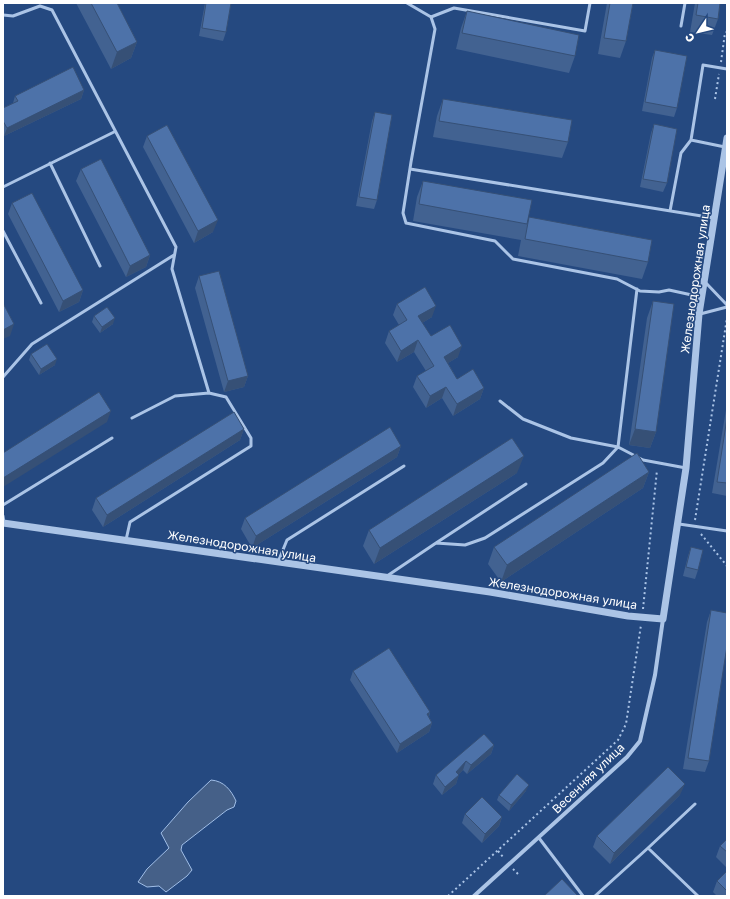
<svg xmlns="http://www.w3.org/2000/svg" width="730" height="899" viewBox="0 0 730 899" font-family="'Golos Text',sans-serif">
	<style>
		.water { fill: #456088; stroke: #a0bee7 }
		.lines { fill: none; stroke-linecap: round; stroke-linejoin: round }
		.path { stroke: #abc4e6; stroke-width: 2; stroke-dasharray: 2 3; stroke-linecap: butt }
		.service { stroke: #abc4e6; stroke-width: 3 }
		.minor { stroke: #abc4e6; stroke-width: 4 }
		.tertiary { stroke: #abc4e6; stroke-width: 7 }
		.wall { fill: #426291 }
		.shaded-wall { fill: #365076 }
		.building { fill: #4d72a9; stroke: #365076 }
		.labels { text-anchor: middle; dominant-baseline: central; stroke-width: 3; stroke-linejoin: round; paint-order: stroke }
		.street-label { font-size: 12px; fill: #fff; stroke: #254980 }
	</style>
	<rect width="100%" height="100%" fill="#254980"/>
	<path class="water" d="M211 780C224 781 231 790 236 801L234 807 227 810 182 845 181 850 192 870 187 876 166 892 159 886 147 887 138 882 147 869 169 848 161 833 188 802Z"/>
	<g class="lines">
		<path class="path" d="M721 62 725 33 727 32
			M715 99 719 74
			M695 520 727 318
			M701 534 727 566
			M643 609 657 470
			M498 851 504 858
			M513 869 518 874
			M448 896 618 740 626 724 641 625"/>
		<path class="service" d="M407 3 431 17 435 29 411 162 403 213 406 223 495 241 513 259 617 279 640 291 659 292 669 290 701 297
			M3 15 13 16 40 6 52 10 176 247 172 269 209 393 226 397 251 438V446L130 522 126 540
			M431 17 454 8 585 31 590 3
			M681 26 685 3
			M725 147 691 140 703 65 727 69
			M50 163 100 266
			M410 169 714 218
			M3 187 114 132
			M670 211 681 153 691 140
			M3 231 41 303
			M706 283 727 305
			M637 289 618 447 643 460 686 468
			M700 314 727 307
			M3 377 32 344 174 255
			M500 401 523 419 571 438 618 447
			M132 418 175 396 209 393
			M3 505 112 438
			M3 516 4 523
			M679 524 727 531
			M436 543 526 484
			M278 562 287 540 404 466
			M387 576 436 543 465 545 485 538 603 463 618 447
			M539 838 583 896
			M648 848 695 804
			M595 896 648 848 698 896"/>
		<path class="minor" d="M474 896 627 757 640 741 655 675 663 619"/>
		<path class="tertiary" d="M3 523 490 592 628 616 663 619 686 468 699 314 727 138"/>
	</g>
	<path class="wall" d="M76 3H117L137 42 131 58 111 69Z
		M205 3H231L226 32 223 41 199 36Z
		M607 3H633L626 41 620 58 598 54Z
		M695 3H720L718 19 712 35 690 32Z
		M467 11 575 56 569 73 456 49 461 28Z
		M655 50 677 108 674 117 642 111 652 58Z
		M84 90 81 99 4 136 3 135V108L13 103 15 96Z
		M443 99 568 142 562 158 433 137 437 116Z
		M375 112 377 200 374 209 356 206 372 121Z
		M654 124 667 183 663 192 640 187 651 133Z
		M147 136 213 232 194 243 143 147Z
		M81 169 150 255 146 267 126 277 76 181Z
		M423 181 528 218 648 262 642 279 518 256 521 240 413 221 417 197Z
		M12 203 83 290 79 302 59 312 8 214Z
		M199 276 248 376 244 387 224 392 195 288Z
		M653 301 656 432 650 448 629 445 647 318Z
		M397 304 432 317 422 323 431 336 458 357 448 363 457 379 484 388 480 399 453 416 442 398 426 408 413 387 417 376 426 371 414 352 397 362 385 343 389 331 399 325 393 315Z
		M94 316 113 324 100 333 92 322Z
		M31 354 55 365 39 375 29 360Z
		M727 404V496L712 493Z
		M244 429 240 440 103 527 92 510 96 498Z
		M401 446 397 457 252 548 241 529 245 518Z
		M649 472 643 488 501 582 488 564 494 547Z
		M517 473 374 564 363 546 369 530Z
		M691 547 698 570 695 579 683 576 688 556Z
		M711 610 709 761 705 772 683 769 707 622Z
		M353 671 430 712 429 717 432 723 429 732 397 753 350 680Z
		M494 745 491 754 467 774 463 770 459 774 456 784 442 795 433 784 436 775Z
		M526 791 509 811 497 800 499 795Z
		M680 795 610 864 593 847 597 836Z
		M465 814 502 817 499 826 482 843 462 823Z
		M727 839V868L716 857 720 846Z
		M727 871V896H717L713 892 717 881Z"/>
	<path class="shaded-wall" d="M137 42 131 58 111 69 117 52Z
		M84 90 81 99 4 136 7 128Z
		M218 220 213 232 194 243 198 231Z
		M150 255 146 267 126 277 130 266Z
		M83 290 79 302 59 312 63 301Z
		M436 306 432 317 414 328 418 316Z
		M115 318 113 324 100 333 102 327Z
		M14 324 10 336 3 339V330Z
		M418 340 414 352 397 362 401 351Z
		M462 346 458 357 440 368 444 357Z
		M57 359 55 365 39 375 41 369Z
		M248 376 244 387 224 392 228 381Z
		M446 387 442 398 426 408 430 396Z
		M484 388 480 399 453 416 457 404Z
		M111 411 107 422 3 487V478Z
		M244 429 240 440 103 527 107 515Z
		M635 429 656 432 650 448 629 445Z
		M401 446 397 457 252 548 256 536Z
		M524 456 517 473 374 564 380 548Z
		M649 472 643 488 501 582 507 565Z
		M430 712 427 720V714Z
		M432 723 429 732 397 753 400 744Z
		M494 745 491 754 467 774 471 765Z
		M466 761 463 770 454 780 459 775 456 784 442 795 445 787 456 772Z
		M685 784 680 795 610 864 614 853Z
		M529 785 526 791 509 811 511 805Z
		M502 817 499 826 482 843 485 834Z"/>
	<path class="building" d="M91 3H117L137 42 117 52Z
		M206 3H231L226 32 202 28Z
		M610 3H633L626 41 604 38Z
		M698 3H720L718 19 696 15Z
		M467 11 579 35 575 56 462 33Z
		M655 50 687 56 677 108 645 102Z
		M73 67 84 90 7 128 3 121V108L18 101 15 96Z
		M443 99 572 120 568 142 439 121Z
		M375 112 392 115 377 200 359 197Z
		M654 124 677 129 667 183 643 179Z
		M167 125 218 220 198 231 147 136Z
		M101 159 150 255 130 266 81 169Z
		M423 181 532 200 527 224 419 204Z
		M32 193 83 290 63 301 12 203Z
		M529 217 652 240 648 262 525 239Z
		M219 271 248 376 228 381 199 276Z
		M425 287 436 306 418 316 431 336 450 325 462 346 444 357 457 379 473 369 484 388 457 404 446 387 430 396 417 376 434 366 418 340 401 351 389 331 407 320 397 304Z
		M653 301 674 304 656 432 635 429Z
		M3 303 14 324 3 330Z
		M107 307 115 318 102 327 94 316Z
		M47 344 57 359 41 369 31 354Z
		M99 392 111 411 3 478V453Z
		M234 412 244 429 107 515 96 498Z
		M727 418V483L717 482Z
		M390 427 401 446 256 536 245 518Z
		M512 438 524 456 380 548 369 530Z
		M637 453 649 472 507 565 494 547Z
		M691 547 703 550 698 570 686 567Z
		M711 610 727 613V646L709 761 688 758Z
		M389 648 430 712 427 714 432 723 400 744 353 671Z
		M484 734 494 745 471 765 466 761 456 772 459 775 445 787 436 775Z
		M668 767 685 784 614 853 597 836Z
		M517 774 529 785 511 805 499 795Z
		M482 797 502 817 485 834 465 814Z
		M727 839V852L720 846Z
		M727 871V891L717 881Z
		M562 879 578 896H544Z"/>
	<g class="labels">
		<g class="street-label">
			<text transform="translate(695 279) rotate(-82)">Железнодорожная улица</text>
			<text transform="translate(242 546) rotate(9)">Железнодорожная улица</text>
			<text transform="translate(563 593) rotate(9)">Железнодорожная улица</text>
			<text transform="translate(588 778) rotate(-44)">Весенняя улица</text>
		</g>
	</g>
	<rect width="730" height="899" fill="none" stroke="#ffffff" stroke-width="8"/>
	<g transform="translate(698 32) rotate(235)" stroke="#254980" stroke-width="3" paint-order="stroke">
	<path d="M0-3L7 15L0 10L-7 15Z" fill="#ffffff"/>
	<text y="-6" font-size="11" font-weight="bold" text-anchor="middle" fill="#ffffff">С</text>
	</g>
</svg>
